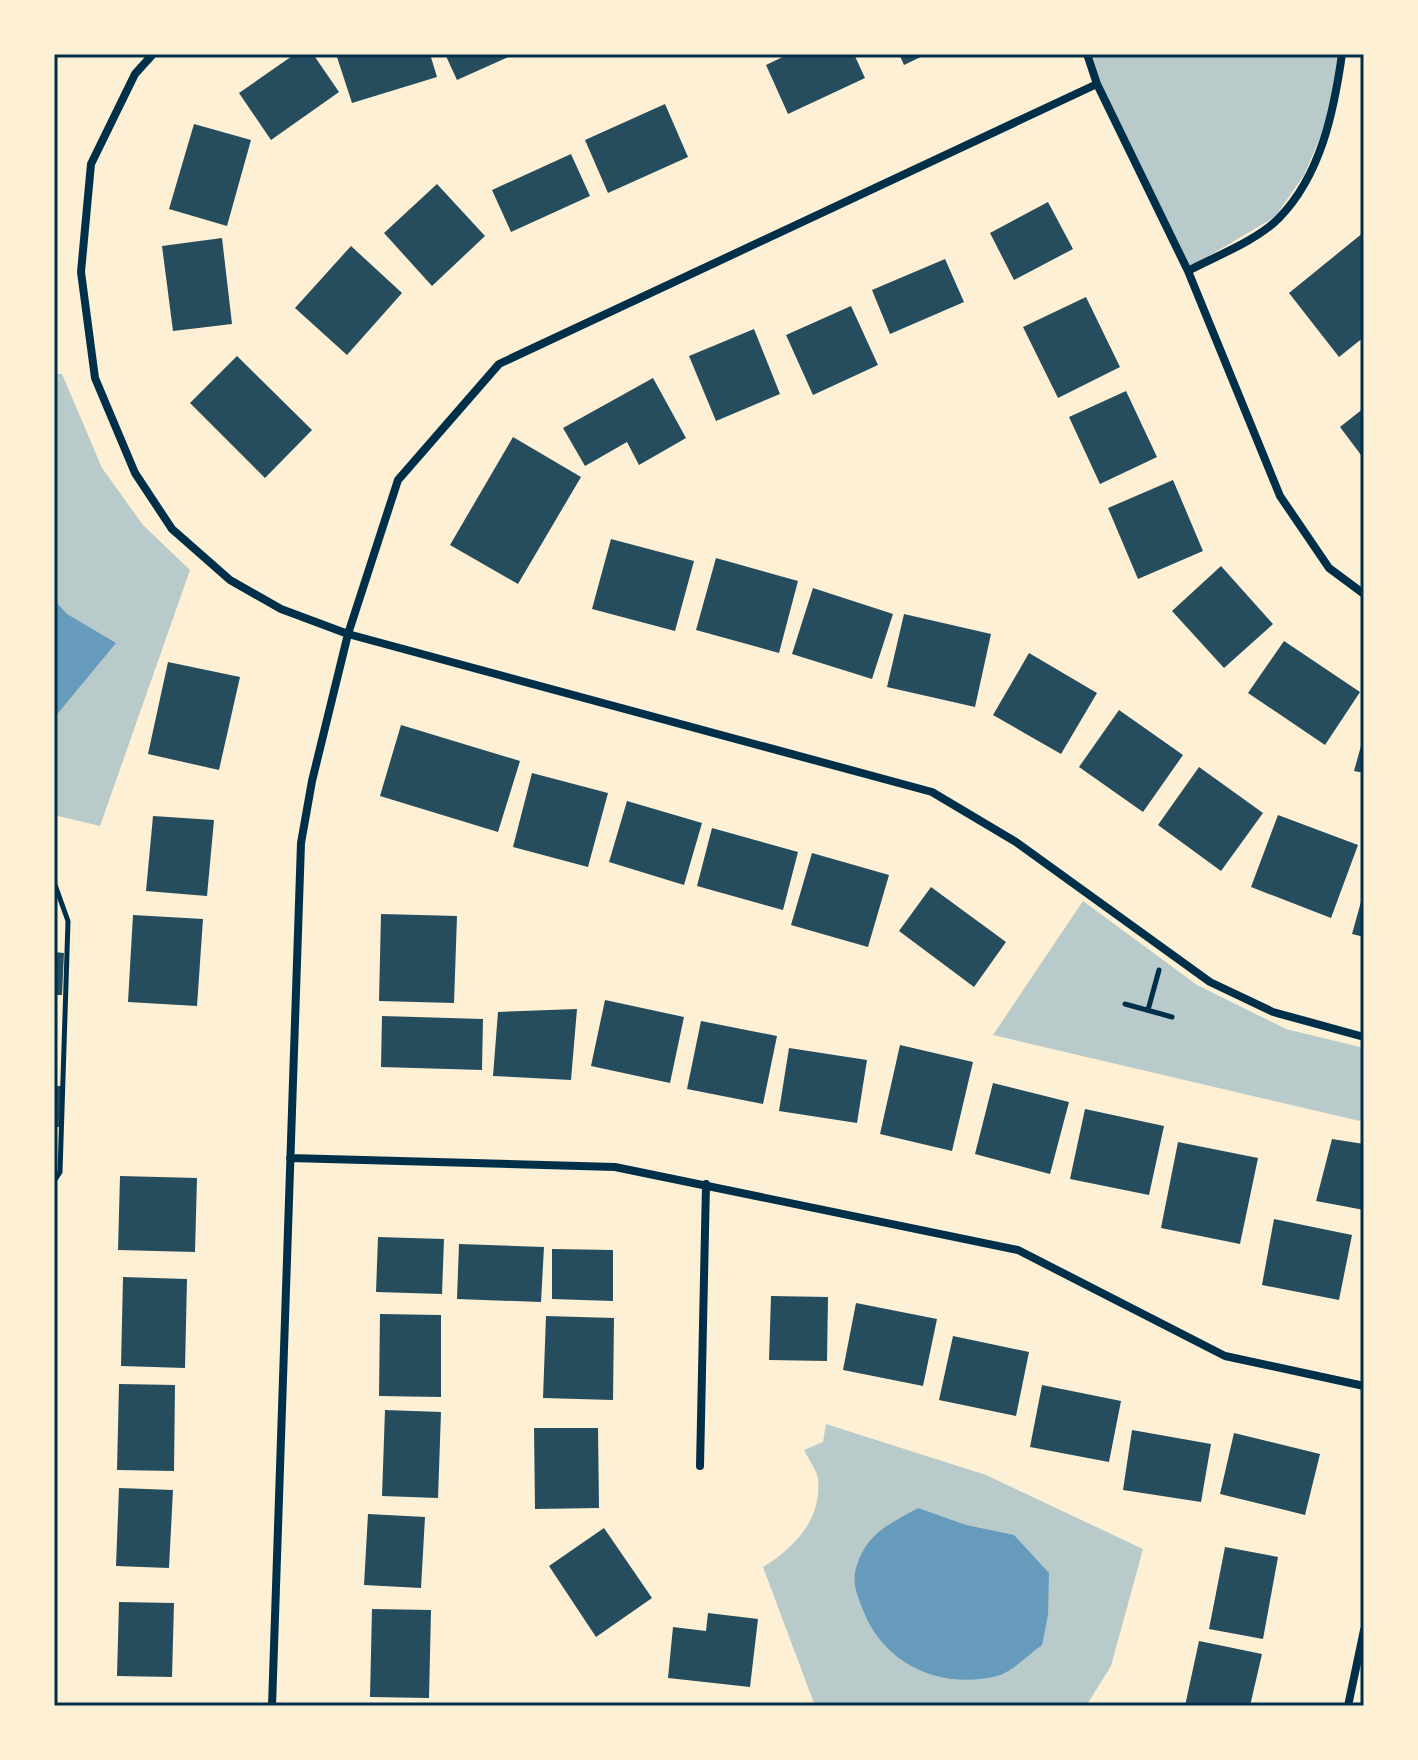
<svg xmlns="http://www.w3.org/2000/svg" width="1418" height="1760" viewBox="0 0 1418 1760" font-family="'Source Serif 4',serif">
	<style>
		.green { fill: #b9caca }
		.water { fill: #669bbc }
		.building { fill: #264d5e }
		.lines { fill: none; stroke-linecap: round; stroke-linejoin: round }
		.path { stroke: #003049; stroke-width: 5 }
		.minor { stroke: #003049; stroke-width: 8 }
		.neatline { fill: none; stroke: #003049; stroke-width: 3 }
	</style>
	<rect width="100%" height="100%" fill="#fdf0d5"/>
	<path class="green" d="M1091 54H1338L1329 117 1304 175 1275 217 1190 267 1100 83Z
		M54 374H62L102 468 143 525 190 570 100 826 54 815Z
		M1083 901 1197 985 1286 1029 1364 1048V1122L993 1035Z
		M826 1424 986 1475 1143 1549 1111 1666 1086 1706H815L763 1567C794 1548 822 1520 818 1479 817 1470 808 1459 804 1450L823 1442Z"/>
	<path class="water" d="M54 600 67 614 116 643 54 718Z
		M918 1508 966 1525 1014 1535 1049 1573 1048 1615 1042 1645C1029 1654 1012 1672 997 1676 941 1690 884 1665 863 1610 854 1587 850 1577 862 1553 873 1530 897 1520 918 1508Z"/>
	<path class="building" d="M295 54H313L339 92 271 140 239 93Z
		M336 54H430L437 77 352 103Z
		M445 54H515L457 80Z
		M789 54H854L865 78 788 114 766 65Z
		M899 54H927L904 65Z
		M665 104 688 157 608 193 585 140Z
		M194 124 251 140 227 226 169 209Z
		M571 154 590 196 511 232 492 190Z
		M437 184 485 236 432 286 384 233Z
		M1048 202 1073 249 1014 280 990 233Z
		M1364 232V337L1339 357 1289 293Z
		M222 238 232 324 173 331 162 246Z
		M351 246 402 293 347 355 295 308Z
		M945 259 964 302 890 334 872 290Z
		M1086 297 1120 367 1058 398 1023 327Z
		M851 306 878 365 813 395 786 335Z
		M754 329 780 394 716 421 689 356Z
		M237 356 312 430 265 478 190 403Z
		M653 378 686 438 639 465 627 442 585 466 563 428Z
		M1126 391 1157 457 1100 484 1069 417Z
		M1364 408V459L1340 427Z
		M513 437 581 477 518 584 450 545Z
		M1173 480 1203 551 1138 579 1108 508Z
		M611 539 694 561 675 631 592 609Z
		M716 558 798 581 779 653 696 630Z
		M1221 566 1273 624 1224 668 1172 611Z
		M813 588 893 614 872 679 792 654Z
		M904 614 991 634 975 707 887 687Z
		M1284 641 1360 692 1325 745 1248 693Z
		M1029 653 1097 693 1061 754 993 715Z
		M168 662 240 677 219 770 148 754Z
		M1119 710 1183 755 1143 812 1079 767Z
		M401 725 520 761 498 832 380 796Z
		M1364 735V773L1354 771Z
		M1199 767 1263 813 1221 871 1158 825Z
		M532 773 608 793 588 867 513 847Z
		M627 801 702 823 684 885 609 862Z
		M1278 815 1358 845 1331 918 1251 887Z
		M153 816 214 820 207 896 146 891Z
		M712 828 798 852 783 910 697 886Z
		M812 853 889 875 868 947 791 925Z
		M931 887 1006 942 974 987 899 931Z
		M1364 891V937L1352 934Z
		M381 914 457 916 454 1003 379 1001Z
		M133 915 203 919 197 1006 128 1002Z
		M54 952 64 953 62 995H54Z
		M605 1000 684 1017 670 1083 591 1066Z
		M577 1009 571 1080 493 1076 498 1012Z
		M382 1016 483 1019 482 1070 381 1067Z
		M701 1021 777 1036 763 1104 687 1089Z
		M900 1045 973 1062 952 1151 880 1134Z
		M789 1048 867 1060 857 1123 779 1111Z
		M993 1083 1069 1102 1050 1174 975 1154Z
		M54 1086H62L60 1127H54Z
		M1085 1109 1164 1126 1149 1195 1070 1179Z
		M1332 1139 1364 1144V1210L1316 1201Z
		M1178 1142 1258 1158 1240 1244 1161 1228Z
		M120 1176 197 1178 195 1252 118 1250Z
		M1274 1219 1352 1235 1339 1300 1262 1285Z
		M378 1237 444 1239 442 1294 376 1292Z
		M459 1244 544 1247 541 1302 457 1299Z
		M552 1249 613 1250V1301L552 1299Z
		M123 1277 187 1279 185 1368 121 1366Z
		M771 1296 828 1297 827 1361 769 1360Z
		M856 1303 937 1319 923 1386 843 1370Z
		M380 1314 441 1315V1397L379 1396Z
		M546 1316 614 1318 613 1400 543 1398Z
		M953 1336 1029 1352 1016 1416 939 1400Z
		M119 1384 175 1385 174 1471 117 1470Z
		M1042 1385 1121 1401 1109 1462 1030 1447Z
		M385 1410 441 1412 438 1498 382 1496Z
		M534 1428H598L599 1508 535 1509Z
		M1132 1430 1211 1444 1201 1502 1123 1490Z
		M1234 1433 1320 1454 1305 1515 1220 1494Z
		M119 1488 173 1490 169 1568 116 1566Z
		M368 1514 425 1517 421 1588 364 1585Z
		M604 1528 652 1598 596 1637 549 1566Z
		M1225 1547 1278 1557 1263 1639 1209 1629Z
		M119 1602 174 1603 172 1677 117 1676Z
		M372 1609 431 1610 429 1698 370 1697Z
		M708 1613 758 1619 750 1687 668 1678 673 1627 706 1631Z
		M1199 1641 1262 1654 1250 1706H1185Z"/>
	<g class="lines">
		<path class="path" d="M54 882 68 921 60 1172 54 1181
			M1125 1004 1172 1017
			M1148 1010 1159 970"/>
		<path class="minor" d="M153 54 135 74 91 164 81 272 95 378 135 473 172 529 230 580 281 609 348 634 932 792 1016 842 1210 982 1273 1012 1364 1037
			M1087 54 1097 84 1188 271 1280 496 1329 568 1364 594
			M1188 271C1214 257 1258 240 1279 218 1321 175 1334 111 1342 54
			M290 1158 615 1167 1018 1250 1225 1356 1364 1386
			M700 1466 706 1184
			M272 1706 301 843 312 781 348 634 398 480 499 364 1097 84
			M1348 1706 1364 1630"/>
	</g>
	<rect width="1418" height="1760" fill="none" stroke="#fdf0d5" stroke-width="112"/>
	<rect x="56" y="56" width="1306" height="1648" class="neatline"/>
</svg>
